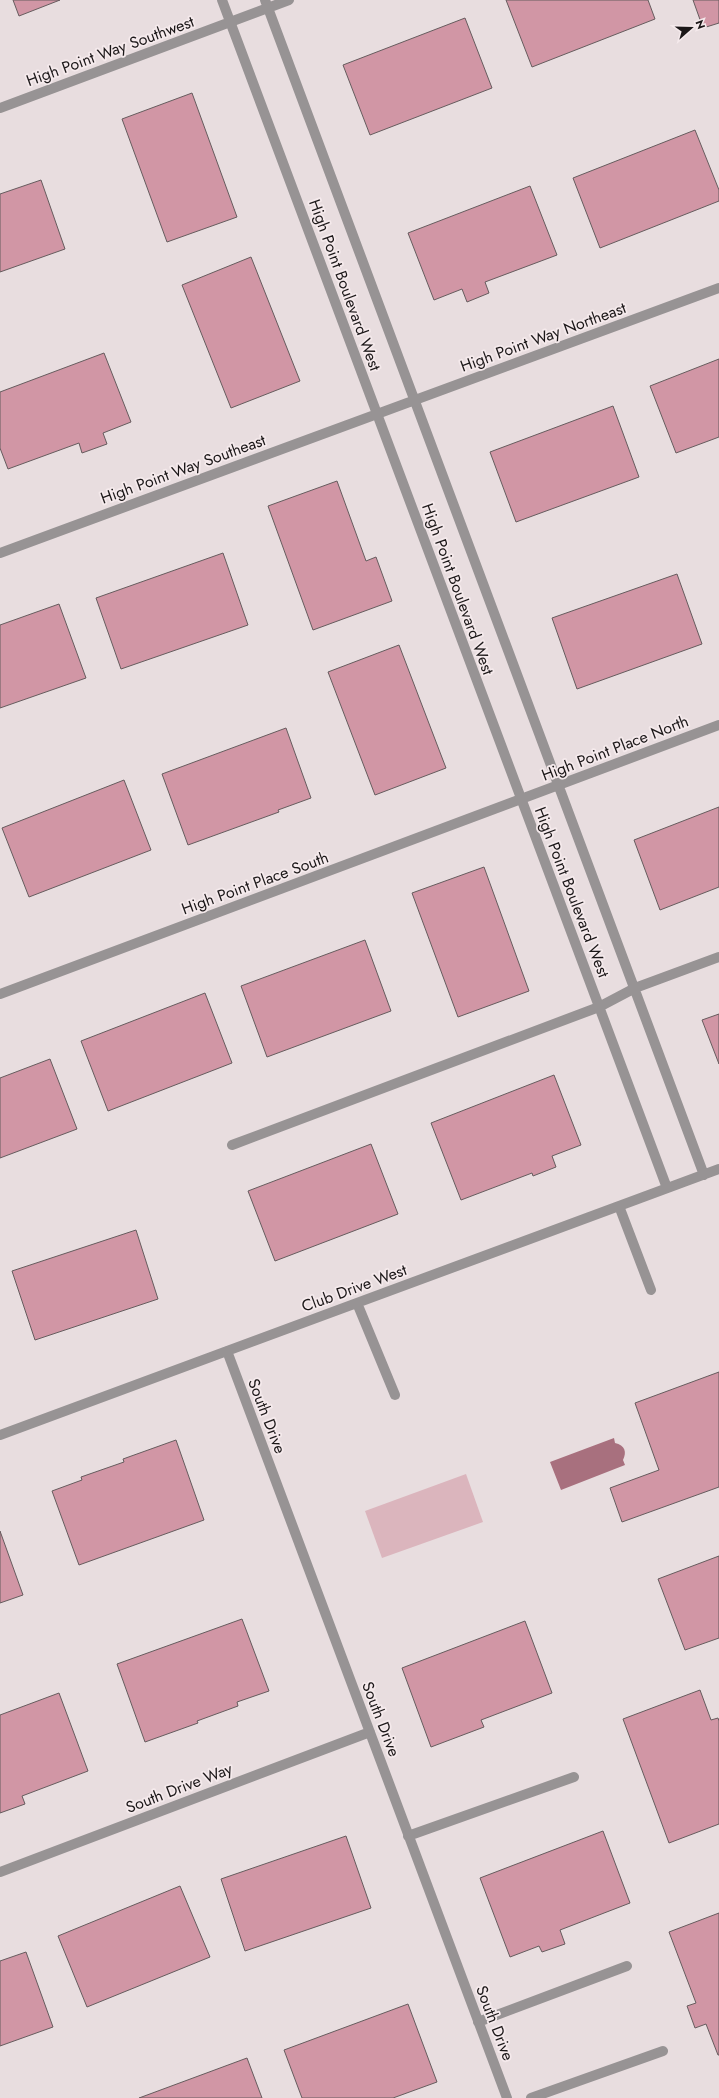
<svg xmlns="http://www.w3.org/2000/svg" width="719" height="2098" viewBox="0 0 719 2098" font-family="Jost,sans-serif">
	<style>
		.green { fill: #dbb5bd }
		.water { fill: #a8707e }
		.building { fill: #d196a5; stroke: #665c5e }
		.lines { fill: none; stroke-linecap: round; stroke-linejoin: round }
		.minor { stroke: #979394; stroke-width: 10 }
		.labels { text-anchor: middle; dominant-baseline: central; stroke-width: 3.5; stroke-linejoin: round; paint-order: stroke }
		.street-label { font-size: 16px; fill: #1b1718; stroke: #f5eaec }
	</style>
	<rect width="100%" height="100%" fill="#e8dddf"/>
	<path class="green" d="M466 1474 483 1522 382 1558 365 1511Z"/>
	<path class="water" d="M614 1438 615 1443C625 1445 627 1452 623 1460L625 1465 561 1490 550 1462Z"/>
	<path class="building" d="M13 0H60L19 16Z
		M506 0H648L655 19 532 67Z
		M693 0H719V23L703 28Z
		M465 18 492 88 370 135 343 65Z
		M192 93 237 217 167 242 122 119Z
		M695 130 719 190V201L600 248 573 178Z
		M41 180 65 249 0 272V194Z
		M530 186 557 255 485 282 489 293 467 302 462 289 434 300 408 233Z
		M251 257 300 381 231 408 182 285Z
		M104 353 131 422 103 433 107 444 82 453 79 443 8 469 0 448V392Z
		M719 359V437L676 453 650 386Z
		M613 406 639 477 516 522 490 452Z
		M337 481 366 561 376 557 392 601 313 630 268 506Z
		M223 553 248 625 121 669 96 598Z
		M677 574 702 644 577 689 552 618Z
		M59 604 86 678 0 708V625Z
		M399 645 446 768 375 795 328 672Z
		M286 728 311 798 278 810 279 812 188 845 162 774Z
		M124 780 151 850 29 897 2 828Z
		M719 807V887L660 910 634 840Z
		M484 867 529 991 458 1017 412 893Z
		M365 940 391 1011 267 1057 241 986Z
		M205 993 232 1063 108 1111 81 1041Z
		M719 1014V1064L702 1020Z
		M50 1059 77 1129 0 1158V1078Z
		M554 1075 581 1145 552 1156 556 1167 533 1176 532 1173 461 1200 431 1123Z
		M371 1144 398 1214 275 1261 248 1191Z
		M136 1230 158 1299 35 1340 12 1271Z
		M719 1372V1487L622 1522 610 1488 659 1470 635 1403Z
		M176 1440 204 1520 79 1565 52 1491 82 1480 81 1477 124 1462 123 1459Z
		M0 1531 23 1595 0 1603Z
		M719 1556V1638L685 1650 658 1579Z
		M242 1619 269 1691 237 1702 238 1706 197 1721 198 1723 145 1742 117 1664Z
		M525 1621 552 1693 481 1720 484 1727 431 1747 402 1668Z
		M700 1690 711 1720 718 1718 719 1721V1824L669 1843 623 1719Z
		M59 1693 88 1771 22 1796 25 1804 0 1813V1715Z
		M603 1831 630 1903 560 1930 565 1944 542 1952 539 1946 510 1957 480 1878Z
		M346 1836 371 1908 245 1951 221 1879Z
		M180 1886 210 1957 87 2007 58 1936Z
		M719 1913V2055H718L706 2024 695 2028 687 2006 696 2003 669 1932Z
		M26 1952 53 2027 0 2046V1961Z
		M408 2004 437 2082 393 2098H302L284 2050Z
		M247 2058 262 2098H139Z"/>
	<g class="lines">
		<path class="minor" d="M222 0 667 1188
			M265 0 704 1175
			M0 108 289 0
			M0 553 719 288
			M0 994 719 725
			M232 1145 599 1007 635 988 719 957
			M619 1206 651 1290
			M357 1303 395 1395
			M227 1351 507 2098
			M0 1435 719 1169
			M408 1836 574 1777
			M0 1872 370 1732
			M478 2022 627 1966
			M531 2098 663 2051"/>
	</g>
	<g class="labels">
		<g class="street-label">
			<text transform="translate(110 51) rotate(-20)">High Point Way Southwest</text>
			<text transform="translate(345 285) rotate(70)">High Point Boulevard West</text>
			<text transform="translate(543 337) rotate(-20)">High Point Way Northeast</text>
			<text transform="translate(183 469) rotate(-20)">High Point Way Southeast</text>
			<text transform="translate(458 589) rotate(70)">High Point Boulevard West</text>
			<text transform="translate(615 748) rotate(-21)">High Point Place North</text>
			<text transform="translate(255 883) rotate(-20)">High Point Place South</text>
			<text transform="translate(572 892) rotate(69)">High Point Boulevard West</text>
			<text transform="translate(354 1288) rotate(-20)">Club Drive West</text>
			<text transform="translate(267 1416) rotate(69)">South Drive</text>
			<text transform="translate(381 1719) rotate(69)">South Drive</text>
			<text transform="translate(179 1788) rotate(-21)">South Drive Way</text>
			<text transform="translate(495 2023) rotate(69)">South Drive</text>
		</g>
	</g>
	<g transform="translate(691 28) rotate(70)" stroke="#f5eaec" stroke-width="3" paint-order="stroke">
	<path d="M0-3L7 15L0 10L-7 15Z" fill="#1b1718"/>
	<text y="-6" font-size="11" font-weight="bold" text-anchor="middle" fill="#1b1718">N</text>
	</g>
</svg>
